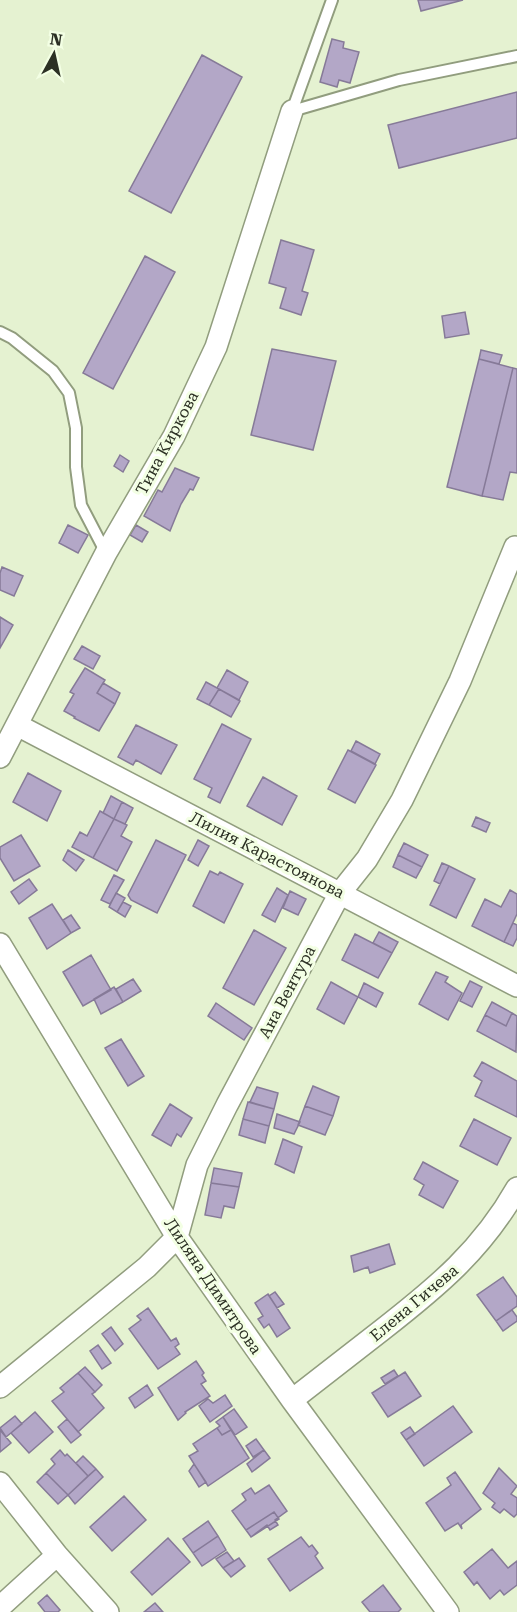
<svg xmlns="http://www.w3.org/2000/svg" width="517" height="1612" viewBox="0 0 517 1612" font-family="'Roboto Serif',serif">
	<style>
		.building { fill: #b3a7c7; stroke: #867a98; stroke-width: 1.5 }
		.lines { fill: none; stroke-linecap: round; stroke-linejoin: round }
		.service-casing { stroke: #919d7e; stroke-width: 14 }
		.minor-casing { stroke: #919d7e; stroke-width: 24 }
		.service { stroke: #fff; stroke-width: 10 }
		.minor { stroke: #fff; stroke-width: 21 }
		.labels { text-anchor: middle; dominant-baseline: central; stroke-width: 6; stroke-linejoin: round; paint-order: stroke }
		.street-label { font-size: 16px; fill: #2c3124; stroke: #f3ffe4 }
	</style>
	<rect width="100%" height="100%" fill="#e5f2d1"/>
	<path class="building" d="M418 0H463L421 11Z
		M332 39 344 42 343 48 359 52 350 83 339 80 337 87 320 82Z
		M202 55 242 77 171 213 129 191Z
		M517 92V138L399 168 388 125Z
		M281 240 314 250 302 291 308 293 301 315 280 308 286 288 269 283Z
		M145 256 175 272 113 389 83 373Z
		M465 312 469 334 445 338 442 316Z
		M272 349 336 361 313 450 251 435Z
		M481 350 502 355 499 364 479 359Z
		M479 359 513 368 482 496 447 487Z
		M513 368 517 369V473L510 472 503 500 482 496Z
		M120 455 129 461 123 472 114 466Z
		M175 468 199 478 193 490 190 489 181 504 170 531 144 516 158 490 162 492Z
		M68 525 88 535 78 553 59 543Z
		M136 525 148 532 142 542 130 535Z
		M2 567 23 576 14 596 0 590V573Z
		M0 617 13 625 0 648Z
		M82 646 100 656 93 669 74 659Z
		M85 668 105 680 97 693 115 704 99 731 74 718 75 717 64 711 74 694 70 692Z
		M227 670 248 682 239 700 217 688Z
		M206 682 219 689 209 705 197 699Z
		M103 683 120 693 115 704 97 693Z
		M219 689 240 701 231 717 209 705Z
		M222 724 251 739 220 803 208 797 212 788 194 779Z
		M136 725 177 745 161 774 136 760 133 765 118 757Z
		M356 741 380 754 375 764 351 751Z
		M348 750 376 765 355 803 328 789Z
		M28 773 61 791 47 821 13 802Z
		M263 777 297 796 282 825 247 806Z
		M111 796 122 802 114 819 103 813Z
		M122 802 133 808 125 824 114 819Z
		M100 811 114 819 93 858 72 847 80 832 87 836Z
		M476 817 490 823 486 832 472 826Z
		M114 819 127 825 121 836 132 842 117 871 93 858Z
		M21 835 40 866 14 881 0 858V847Z
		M156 840 186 855 157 913 131 900 128 895Z
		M198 840 209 846 198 866 188 860Z
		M404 843 428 855 422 867 398 855Z
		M68 850 84 860 76 871 63 860Z
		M398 855 422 867 416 878 393 867Z
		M442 863 449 866 440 884 434 881Z
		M449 866 475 879 456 918 430 905Z
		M210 871 218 875 220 872 243 884 224 923 193 906Z
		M114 875 124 880 110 904 101 900Z
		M29 879 37 890 19 904 11 892Z
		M277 888 288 895 275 922 262 915Z
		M510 890 517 894V914L504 942 472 926 485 899 501 907Z
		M290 891 306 899 298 915 283 908Z
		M116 893 125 898 117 912 109 907Z
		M123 902 131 906 125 917 117 912Z
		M52 904 71 933 47 949 29 918Z
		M71 915 80 928 71 933 63 920Z
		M513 923 517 925V938L513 946 504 942Z
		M254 930 286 948 254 1005 223 988Z
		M379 932 398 942 392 953 373 943Z
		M355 934 392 953 378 978 342 960Z
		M91 955 111 990 83 1006 63 972Z
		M436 972 448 977 445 982 462 993 448 1020 419 1004Z
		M133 979 141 991 123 1002 116 989Z
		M470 981 482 987 472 1007 460 1001Z
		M331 982 358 997 344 1024 317 1009Z
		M364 983 383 993 376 1007 358 997Z
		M114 987 123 1002 101 1014 94 999Z
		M492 1002 512 1013 506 1026 485 1015Z
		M216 1003 252 1028 244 1040 208 1016Z
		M512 1013 517 1016 516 1052 477 1031 485 1015 506 1026Z
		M121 1039 144 1076 128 1086 105 1048Z
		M482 1062 517 1081V1117L475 1096 482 1081 474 1076Z
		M313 1086 339 1097 333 1116 305 1106Z
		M257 1087 278 1093 274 1109 250 1102Z
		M248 1102 274 1109 269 1126 243 1119Z
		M170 1104 192 1118 181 1137 177 1134 171 1146 152 1135Z
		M305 1106 333 1116 325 1135 298 1125Z
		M277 1114 300 1122 294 1134 274 1128Z
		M243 1119 269 1126 265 1143 239 1135Z
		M474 1119 511 1138 497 1165 460 1146Z
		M283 1139 302 1147 294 1173 275 1164Z
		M423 1162 458 1181 443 1208 419 1195 424 1185 414 1179Z
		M214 1168 242 1173 239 1187 211 1183Z
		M211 1183 239 1187 234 1208 224 1206 221 1218 205 1215Z
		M389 1244 395 1264 370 1273 368 1267 354 1272 351 1256Z
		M503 1277 517 1297V1306L496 1321 477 1295Z
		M275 1292 284 1304 277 1308 269 1296Z
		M268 1294 290 1328 277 1337 269 1324 264 1328 258 1319 263 1316 255 1303Z
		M148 1308 171 1341 176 1338 179 1344 175 1347 180 1354 158 1369 129 1329 141 1320 137 1316Z
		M512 1310 517 1317V1321L503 1331 496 1321Z
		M111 1327 123 1344 115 1351 102 1334Z
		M98 1345 111 1363 102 1369 90 1351Z
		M196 1361 204 1373 202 1375 206 1381 201 1384 210 1396 185 1412 186 1413 178 1420 158 1388Z
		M85 1367 102 1385 95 1392 78 1373Z
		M394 1370 398 1376 385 1384 381 1378Z
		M405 1372 421 1396 388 1417 372 1393Z
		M78 1373 95 1392 92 1394 104 1408 78 1432 52 1401 64 1392 60 1388Z
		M147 1385 153 1395 135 1408 129 1398Z
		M225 1395 232 1406 210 1422 199 1406 208 1399 213 1403Z
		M453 1406 472 1432 424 1466 406 1440Z
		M234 1409 247 1427 235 1435 223 1417Z
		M35 1412 53 1432 29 1453 11 1433Z
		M15 1416 22 1424 6 1437 0 1428Z
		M223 1417 231 1430 222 1435 217 1428 220 1426 216 1422Z
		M67 1419 81 1435 71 1443 58 1427Z
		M410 1427 415 1434 406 1440 401 1433Z
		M217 1428 222 1435 231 1430 249 1458 208 1486 189 1456 198 1451 193 1444Z
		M0 1430 11 1443 0 1452Z
		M256 1439 264 1450 253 1457 246 1446Z
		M60 1450 65 1456 67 1454 88 1476 68 1495 46 1473 55 1464 51 1459Z
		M264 1450 270 1458 252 1472 247 1464Z
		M83 1456 96 1469 88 1476 76 1463Z
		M194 1464 206 1482 199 1487 189 1471Z
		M499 1468 517 1486 511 1494 517 1498V1514L514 1517 504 1509 500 1513 492 1507 495 1503 483 1493Z
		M96 1469 103 1477 75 1504 68 1495Z
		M455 1472 481 1509 461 1525 462 1529 458 1523 445 1531 426 1503 451 1485 447 1478Z
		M46 1473 68 1495 58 1504 37 1482Z
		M269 1485 287 1511 275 1520 278 1525 270 1530 267 1525 251 1537 232 1511 246 1500 242 1494 251 1488 255 1494Z
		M124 1496 146 1520 112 1551 90 1527Z
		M274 1512 279 1519 251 1537 246 1530Z
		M208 1521 218 1536 193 1553 183 1539Z
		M218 1536 226 1550 202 1566 193 1553Z
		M301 1537 309 1547 312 1545 318 1553 315 1556 323 1568 290 1591 268 1559Z
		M168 1538 190 1562 152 1595 131 1572Z
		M492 1549 508 1568 517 1561V1585L504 1595 500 1590 490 1599 477 1582 474 1585 464 1572Z
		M227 1552 234 1561 223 1568 216 1559Z
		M239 1558 245 1566 231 1577 223 1568Z
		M383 1585 401 1609 398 1612H370L362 1602Z
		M47 1595 60 1610 58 1612H45L38 1603Z
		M155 1603 163 1612H144Z"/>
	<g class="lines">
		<g class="service-casing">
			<path id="service" d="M292 111 399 80 517 56
				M292 111 332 0
				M0 332 12 338 53 371 69 393 76 428V467L81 505 106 553"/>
		</g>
		<g class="minor-casing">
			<path id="minor" d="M17 725 517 986
				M0 757 106 553 174 436 216 347 292 111
				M0 944 177 1237 292 1400 448 1612
				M0 1387 147 1267 177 1237 197 1165 227 1105 340 893 367 859 402 800 460 681 515 547
				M292 1400C322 1377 352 1353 382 1330 437 1287 482 1250 517 1188
				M0 1483 57 1555 108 1612
				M0 1607 57 1555"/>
		</g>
		<use href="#service" class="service"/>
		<use href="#minor" class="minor"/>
	</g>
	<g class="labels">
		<g class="street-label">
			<text transform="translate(167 443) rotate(-62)">Тина Киркова</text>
			<text transform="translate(267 855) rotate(27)">Лилия Карастоянова</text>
			<text transform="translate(287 992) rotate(-62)">Ана Вентура</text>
			<text transform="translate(213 1286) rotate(56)">Лиляна Димитрова</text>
			<text transform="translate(414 1303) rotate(-40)">Елена Гичева</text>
		</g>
	</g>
	<g transform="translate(54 54) rotate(8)" stroke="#f3ffe4" stroke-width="4.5" paint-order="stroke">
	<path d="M0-4.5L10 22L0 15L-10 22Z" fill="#2c3124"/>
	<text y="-9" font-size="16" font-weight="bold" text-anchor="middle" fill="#2c3124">N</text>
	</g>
</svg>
